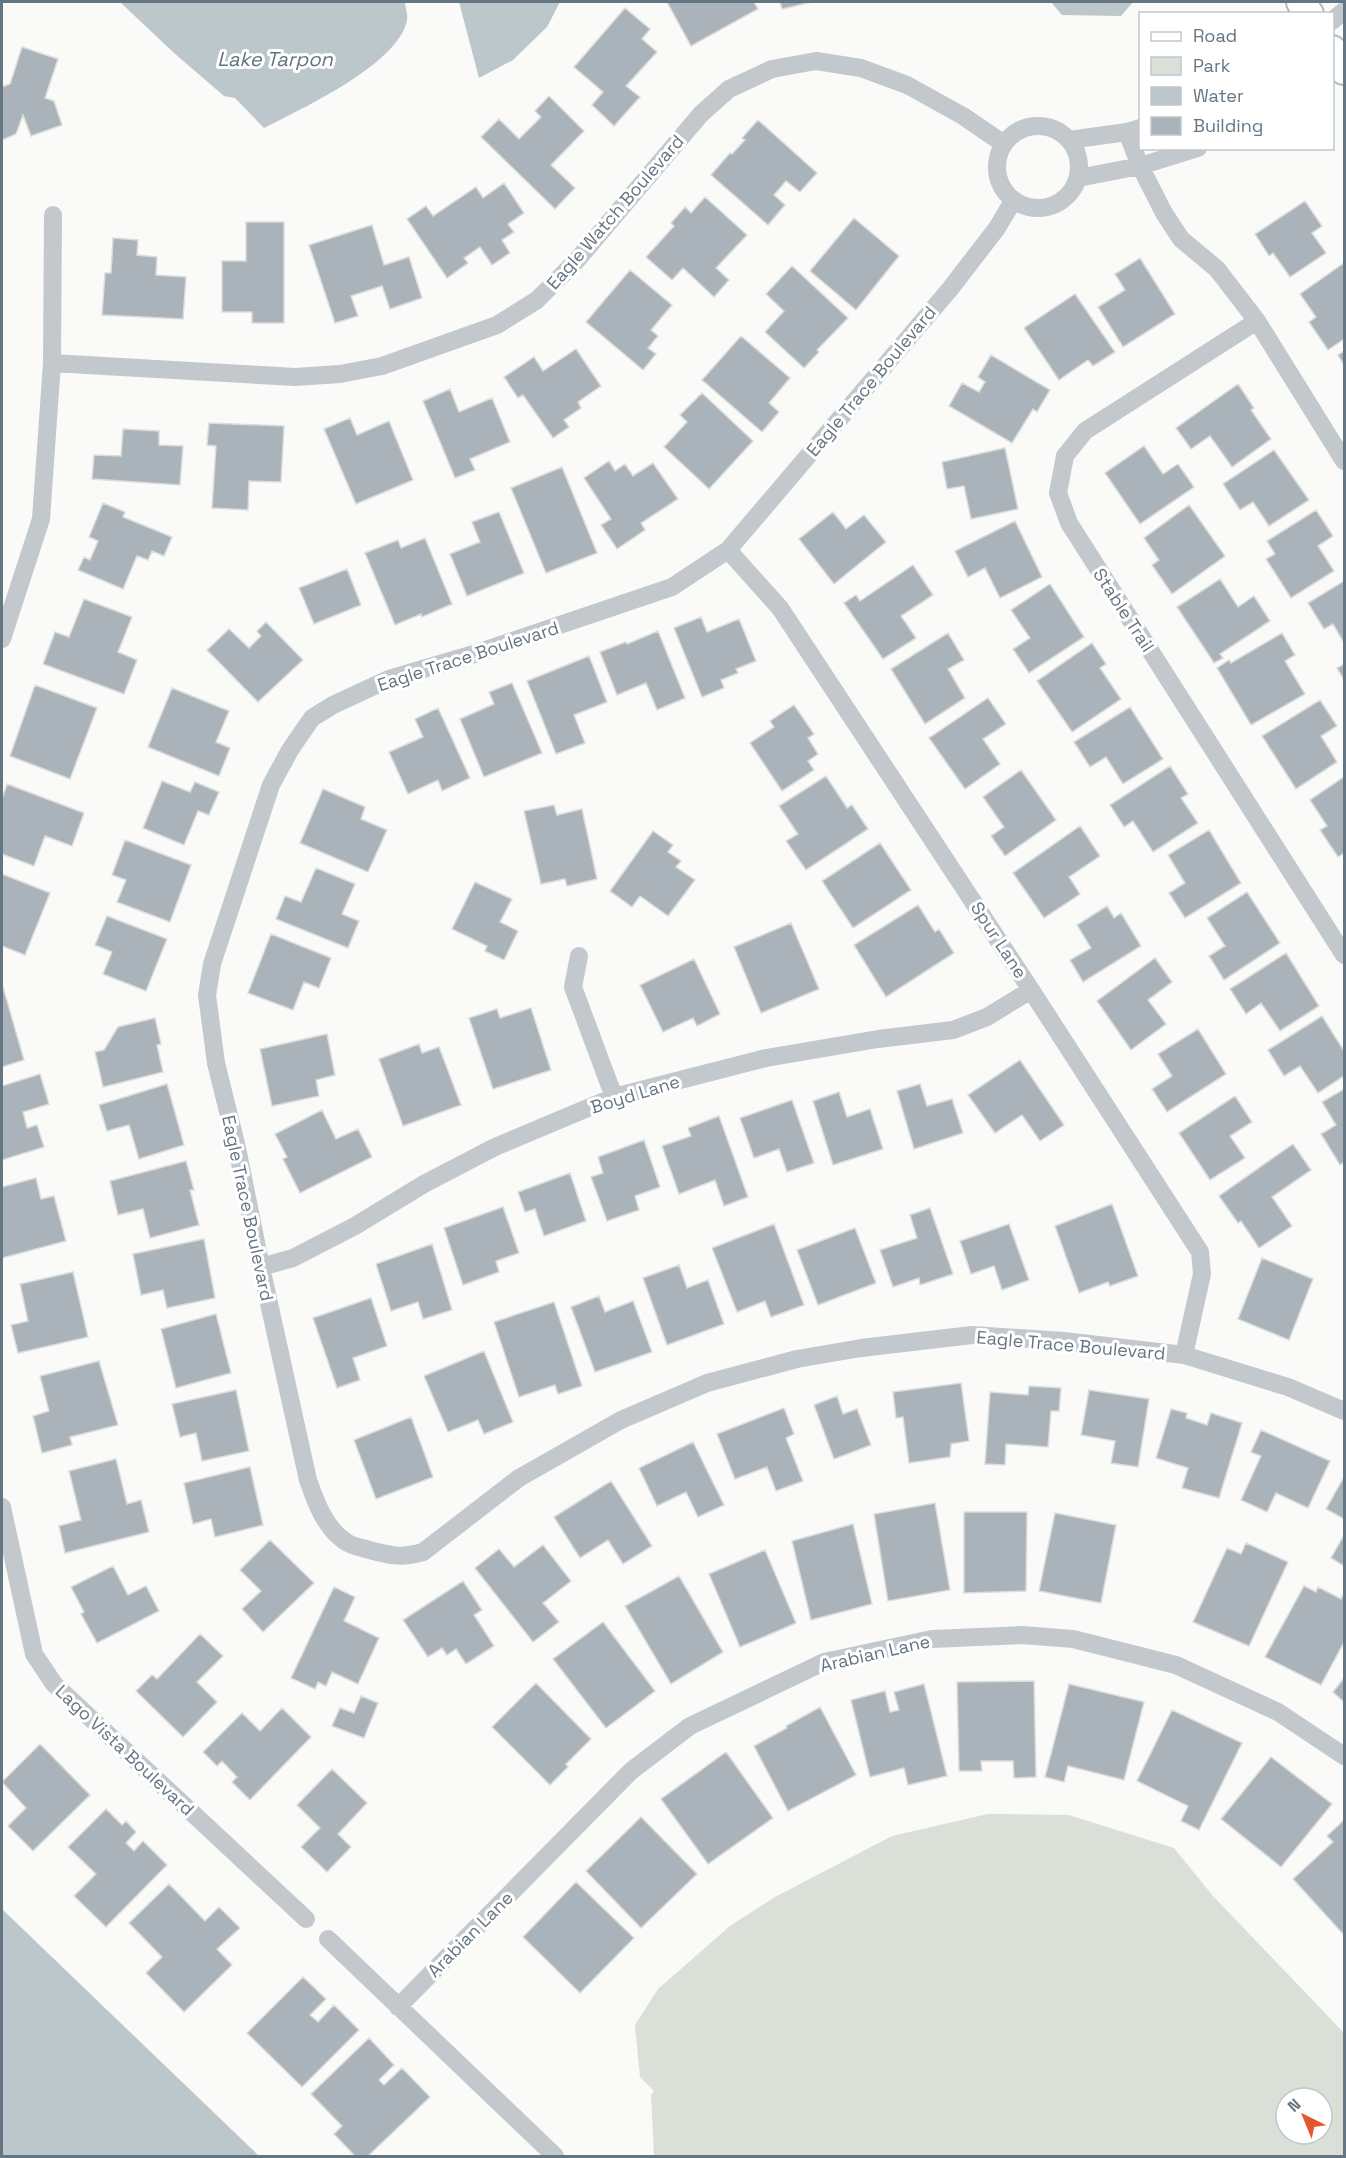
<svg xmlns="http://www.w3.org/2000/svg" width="1346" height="2158" viewBox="0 0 1346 2158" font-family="'Space Grotesk',sans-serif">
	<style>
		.green { fill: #dadfd7; fill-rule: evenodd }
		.water { fill: #bbc7cb }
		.building { fill: #aab3b9; stroke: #dcdcda; stroke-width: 1.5 }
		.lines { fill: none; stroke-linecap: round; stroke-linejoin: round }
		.primary-casing { stroke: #b5babe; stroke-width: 32 }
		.street { stroke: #c3c8cc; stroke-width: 18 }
		.primary { stroke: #fff; stroke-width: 28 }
		.labels { text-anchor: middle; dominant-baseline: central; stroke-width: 6; stroke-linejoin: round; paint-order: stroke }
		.street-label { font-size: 18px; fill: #657683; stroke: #fff }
		.water-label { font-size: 20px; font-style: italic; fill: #60757c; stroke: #fff }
	</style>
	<rect width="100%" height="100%" fill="#fafaf8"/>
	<path class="green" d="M988 1814 1069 1815 1174 1848 1213 1896 1344 2033V2156H654L651 2095 654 2091 640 2077 635 2025 658 1989 730 1926 775 1897 892 1836ZM1286 2098H1322V2134H1286Z"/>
	<path class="water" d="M120 2H405C405 7 408 14 407 20 399 64 301 109 264 128L235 98 224 96 174 53Z
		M459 2H560L547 27 513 60 479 78Z
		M1051 2H1133L1121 16 1062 15Z
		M2 1909 259 2156H2Z"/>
	<path class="building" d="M667 2H754L758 9 691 46Z
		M780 2H812L782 9Z
		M625 8 650 29 642 39 657 52 626 86 640 97 614 126 592 105 603 92 574 67Z
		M22 47 58 59 45 98 54 101 62 125 31 136 23 115 16 134 2 140V87L10 84Z
		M549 96 584 131 551 165 575 188 555 209 481 137 499 119 519 139 541 117 535 111Z
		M758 120 817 173 800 192 786 181 774 195 785 205 768 225 711 175 730 153 732 154 745 140 742 138Z
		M504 183 524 213 508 224 514 232 502 240 510 253 492 265 480 247 464 258 468 263 447 278 407 219 426 206 433 216 476 187 483 198Z
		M705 197 747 235 716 268 729 280 714 297 683 268 672 280 646 257 674 226 671 223 685 207 691 213Z
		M1305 201 1322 226 1312 233 1326 253 1290 277 1273 253 1269 256 1255 234Z
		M854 218 899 256 856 310 810 271Z
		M246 222H284V323H252V312H222V261H246Z
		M372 225 384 265 409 257 422 298 390 309 382 286 351 296 358 316 335 323 309 245Z
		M113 238 138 240 137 255 157 257 156 275 186 277 183 319 102 315 105 273H111Z
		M1140 258 1175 314 1123 347 1098 307 1125 290 1115 274Z
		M1344 263V339L1328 350 1309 322 1316 317 1300 294Z
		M792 266 848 318 817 350 819 352 804 368 765 332 784 311 766 294Z
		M630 270 672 305 651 330 658 336 648 348 656 354 643 370 586 322Z
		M1075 294 1115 352 1093 366 1088 360 1059 380 1024 328Z
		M741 336 790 378 769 403 779 412 762 432 702 380Z
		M576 349 601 386 578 402 581 408 564 420 569 427 553 438 523 395 518 398 504 377 534 357 543 371Z
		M1344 351V365L1338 355Z
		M991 355 1050 390 1037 412 1033 409 1012 443 949 406 962 383 979 392 985 382 978 377Z
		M1238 384 1254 408 1251 410 1271 439 1232 467 1210 436 1191 449 1176 428Z
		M450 389 459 412 492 398 510 442 470 459 475 470 455 478 423 401Z
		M702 393 753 441 709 489 664 447 687 422 680 415Z
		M350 418 357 435 389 421 413 480 356 504 324 429Z
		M209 423 284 426 281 482 249 481 248 510 212 508 216 446 207 445Z
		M123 429 159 431V445L183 446 180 485 92 479 94 455 121 456Z
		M1144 446 1163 474 1178 464 1194 487 1140 524 1105 473Z
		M1005 448 1018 509 971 519 964 486 947 489 942 462Z
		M1274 450 1309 500 1269 526 1253 502 1240 510 1223 484Z
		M609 461 615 471 625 464 633 476 653 463 678 499 641 523 645 530 617 549 601 525 611 519 584 478Z
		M562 467 597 553 546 573 511 488Z
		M103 503 125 512 123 517 172 537 164 556 152 551 148 560 137 556 123 589 78 570 84 557 90 560 98 541 89 537Z
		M1189 505 1225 556 1172 594 1152 565 1159 560 1144 538Z
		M1316 510 1333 536 1318 546 1334 571 1291 598 1266 559 1275 554 1267 541Z
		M499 512 524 573 467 596 450 554 480 542 472 522Z
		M833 512 846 529 864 515 886 542 834 584 799 539Z
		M1015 521 1042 577 1000 598 985 568 968 577 955 551Z
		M425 538 452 604 422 617 421 614 395 625 365 553 398 540 401 548Z
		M913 565 933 595 901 616 916 638 883 659 844 603 856 595 860 601Z
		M347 569 361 605 314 624 299 588Z
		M1220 579 1238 607 1254 596 1270 621 1220 654 1223 658 1214 663 1177 607Z
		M1344 581V643L1333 624 1324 629 1308 603Z
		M1050 584 1084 637 1029 673 1013 649 1030 638 1011 610Z
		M84 599 132 617 118 652 137 660 124 694 43 664 55 632 69 637Z
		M701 617 707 632 739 619 756 661 736 669 738 673 721 680 724 688 702 697 674 628Z
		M266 622 303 660 258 702 207 650 229 629 249 648 261 636 257 631Z
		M658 631 685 698 657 710 646 683 617 695 600 652 626 642 627 644Z
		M948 633 964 660 948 669 965 698 925 724 891 669Z
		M1282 633 1295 655 1285 661 1305 694 1251 725 1217 668 1229 660 1231 663Z
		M1092 643 1106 664 1100 668 1121 699 1072 732 1037 681Z
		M589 656 607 702 574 715 585 743 556 754 527 681Z
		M1344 664V680L1337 668Z
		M512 683 542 753 484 777 460 719 494 704 489 692Z
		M35 685 97 708 70 779 10 756Z
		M172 688 229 711 216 742 230 748 219 776 148 747Z
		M988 698 1006 724 983 739 1000 764 965 789 929 738Z
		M1320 700 1337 726 1321 736 1337 762 1296 789 1262 736Z
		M794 705 814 734 808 738 818 754 808 761 814 770 782 791 750 743 774 727 770 721Z
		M1130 707 1163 759 1123 784 1106 757 1090 767 1074 742Z
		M438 708 470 778 442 791 438 780 408 794 389 752 423 737 415 719Z
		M1170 766 1188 794 1181 798 1198 823 1153 852 1133 821 1124 827 1110 805Z
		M1021 770 1056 820 1005 856 991 836 1004 827 983 797Z
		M826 776 847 808 852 805 868 829 806 870 786 841 798 834 779 806Z
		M1344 777V853L1338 857 1320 830 1327 826 1310 800Z
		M162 781 190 792 195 782 219 792 209 815 198 811 184 845 143 828Z
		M7 784 84 813 72 846 45 836 34 866 2 854V799Z
		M323 789 365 807 361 819 387 830 368 872 300 843Z
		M554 805 557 815 582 809 597 879 567 886 565 879 541 884 524 811Z
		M1080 826 1100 856 1069 877 1080 894 1044 918 1013 873Z
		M1209 830 1241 883 1185 918 1169 893 1185 883 1168 855Z
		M653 831 673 845 668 852 681 861 676 867 695 880 668 916 640 896 632 907 610 891Z
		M125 840 191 865 170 922 117 902 126 880 112 875Z
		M880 843 911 890 853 928 822 881Z
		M316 868 355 884 342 914 359 921 348 948 276 919 285 896 301 902Z
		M2 874 50 893 25 955 2 946Z
		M475 882 512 899 500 922 518 931 504 960 485 951 487 946 452 929Z
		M1247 892 1280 943 1224 980 1209 956 1225 946 1207 918Z
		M918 905 935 932 939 929 954 953 886 997 854 945Z
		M1107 906 1114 918 1121 913 1141 946 1083 982 1070 960 1091 948 1077 925Z
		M107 916 167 939 146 991 103 974 112 952 95 945Z
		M791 923 819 989 761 1013 734 947Z
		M271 934 331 958 319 988 304 982 293 1010 248 993Z
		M1286 953 1319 1006 1280 1031 1261 1003 1246 1014 1230 989Z
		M1155 958 1172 982 1148 1000 1166 1024 1131 1050 1097 1001Z
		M694 959 720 1014 697 1026 693 1018 663 1032 640 985Z
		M3 987 24 1060 2 1067V988Z
		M531 1008 551 1070 493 1089 469 1018 497 1009 500 1018Z
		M1322 1016 1344 1051V1076L1318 1093 1300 1066 1284 1076 1268 1050Z
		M155 1018 161 1044 157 1045 163 1072 103 1087 95 1052 104 1050 118 1027Z
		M1198 1029 1226 1074 1167 1112 1152 1089 1172 1076 1158 1054Z
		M327 1034 335 1075 316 1080 319 1096 272 1106 260 1049Z
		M419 1044 422 1053 439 1047 461 1105 403 1126 379 1059Z
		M1020 1060 1064 1125 1040 1141 1022 1115 995 1133 968 1095Z
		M40 1074 49 1104 23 1112 27 1128 37 1125 44 1147 2 1160V1086Z
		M167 1084 184 1145 139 1159 129 1125 107 1131 99 1105Z
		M920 1084 927 1106 952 1099 963 1133 914 1149 897 1091Z
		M1344 1089V1162L1340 1165 1321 1134 1336 1125 1322 1102Z
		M839 1092 847 1117 870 1109 883 1149 833 1165 813 1101Z
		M1235 1096 1252 1122 1230 1136 1245 1158 1210 1180 1179 1133Z
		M792 1100 814 1163 787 1172 779 1149 754 1158 740 1118Z
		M322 1110 336 1139 358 1129 372 1157 300 1193 283 1159 287 1157 275 1134Z
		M719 1116 748 1197 724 1206 715 1180 679 1194 662 1146 691 1136 688 1128Z
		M644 1140 660 1187 635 1196 639 1210 607 1221 591 1177 603 1173 598 1157Z
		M1293 1144 1311 1170 1272 1197 1292 1226 1259 1248 1241 1221 1238 1223 1219 1196Z
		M186 1161 194 1190H190L199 1225 150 1238 143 1209 118 1215 110 1181Z
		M570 1173 586 1221 544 1236 535 1209 525 1212 518 1192Z
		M36 1178 41 1199 54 1196 66 1241 2 1258V1187Z
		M1112 1204 1138 1276 1110 1286 1108 1282 1079 1293 1055 1226Z
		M503 1207 519 1253 496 1261 499 1272 463 1285 444 1228Z
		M930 1208 953 1274 920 1285 919 1278 893 1287 880 1250 917 1238 910 1215Z
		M774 1224 804 1305 771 1317 765 1301 737 1312 712 1248Z
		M1009 1224 1029 1280 1002 1290 994 1266 971 1274 960 1241Z
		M855 1228 876 1283 818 1305 797 1250Z
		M204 1239 215 1298 167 1308 163 1290 141 1295 133 1254Z
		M432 1244 452 1310 423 1319 418 1302 391 1311 376 1264Z
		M1262 1258 1313 1279 1289 1340 1238 1319Z
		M679 1265 687 1288 708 1280 724 1324 667 1345 643 1278Z
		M73 1272 88 1337 18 1353 11 1325 28 1321 20 1284Z
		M599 1296 605 1312 633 1301 652 1352 595 1372 571 1307Z
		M371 1298 387 1346 353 1358 360 1380 337 1388 313 1318Z
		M554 1302 582 1386 558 1394 555 1385 519 1397 494 1322Z
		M216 1314 231 1373 176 1388 161 1329Z
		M484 1351 513 1422 484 1434 478 1420 448 1432 424 1376Z
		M99 1361 118 1425 70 1437 72 1445 42 1453 33 1416 49 1411 40 1376Z
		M961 1383 969 1441 951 1444 950 1457 909 1463 903 1417 896 1418 893 1392Z
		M1029 1386 1061 1388 1059 1411H1051L1048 1447 1006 1444 1005 1465 985 1464 990 1392 1028 1395Z
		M236 1390 249 1451 202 1461 196 1433 180 1437 172 1404Z
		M1089 1390 1149 1399 1138 1467 1111 1463 1115 1441 1081 1435Z
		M837 1396 843 1414 857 1409 871 1445 834 1459 814 1405Z
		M784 1408 794 1434 786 1438 803 1481 776 1491 767 1467 735 1479 717 1434Z
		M1171 1409 1187 1413 1186 1418 1207 1425 1211 1413 1242 1423 1219 1498 1182 1488 1188 1468 1156 1458Z
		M411 1417 433 1477 376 1499 354 1440Z
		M1261 1430 1330 1461 1308 1508 1276 1493 1267 1512 1241 1500 1261 1456 1251 1452Z
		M693 1442 724 1505 698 1517 686 1492 657 1506 639 1468Z
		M116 1459 127 1504 141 1500 149 1532 65 1553 59 1526 81 1520 69 1471Z
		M250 1467 263 1525 215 1537 211 1519 193 1524 184 1483Z
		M1344 1477V1519L1326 1509Z
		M611 1481 652 1546 623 1564 608 1540 580 1558 554 1517Z
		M935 1503 950 1590 888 1601 874 1514Z
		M964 1512H1027L1026 1591 964 1593Z
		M1055 1513 1116 1525 1101 1603 1039 1591Z
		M853 1524 872 1604 811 1620 792 1541Z
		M1344 1535V1566L1331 1558Z
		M270 1540 314 1583 263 1632 242 1609 261 1591 240 1570Z
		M1246 1543 1288 1562 1249 1646 1193 1622 1227 1548 1241 1554Z
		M543 1545 571 1581 543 1603 559 1622 533 1642 475 1568 499 1549 514 1567Z
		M765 1550 796 1623 740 1647 709 1574Z
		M113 1566 128 1595 146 1586 159 1611 97 1643 81 1614 84 1612 71 1587Z
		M679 1576 723 1652 671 1684 625 1606Z
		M463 1581 482 1610 474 1615 494 1646 466 1664 456 1649 447 1655 442 1648 428 1657 403 1620Z
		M1304 1586 1316 1592 1318 1587 1341 1599 1342 1596 1344 1597V1642L1321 1685 1265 1657Z
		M334 1587 355 1597 344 1621 379 1638 358 1684 332 1672 326 1686 318 1682 315 1689 291 1678Z
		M603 1622 655 1691 606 1728 553 1659Z
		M200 1634 223 1656 197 1682 217 1702 183 1737 136 1691 152 1675 157 1679Z
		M1344 1678V1702L1333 1692Z
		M1034 1681 1036 1777 1014 1778 1013 1761H981L982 1771H959L957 1682Z
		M536 1683 591 1739 566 1764 568 1767 550 1785 492 1727Z
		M924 1684 947 1776 908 1785 904 1768 870 1777 851 1700 885 1691 890 1712 899 1710 894 1692Z
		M1069 1684 1144 1702 1124 1780 1068 1766 1064 1782 1045 1777Z
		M361 1696 378 1703 364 1738 332 1726 340 1708 354 1713Z
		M820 1707 856 1775 788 1811 754 1746 787 1728 786 1726Z
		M282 1708 311 1737 250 1800 232 1782 237 1777 222 1761 217 1766 203 1752 242 1713 260 1731Z
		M1172 1710 1242 1743 1199 1830 1181 1821 1188 1806 1137 1781Z
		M40 1744 90 1795 33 1851 8 1826 26 1808 2 1782Z
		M726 1752 773 1818 708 1864 661 1799Z
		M1271 1757 1332 1804 1281 1867 1221 1819Z
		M332 1769 367 1803 338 1834 351 1847 327 1872 301 1847 320 1828 297 1805Z
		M106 1809 122 1825 126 1821 136 1832 126 1843 134 1851 143 1841 167 1865 106 1927 74 1896 96 1874 68 1847Z
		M641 1817 697 1874 641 1928 586 1871Z
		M1344 1820V1935L1293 1879 1333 1842 1327 1836Z
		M576 1882 634 1938 580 1993 523 1937Z
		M169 1884 205 1921 219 1907 240 1928 217 1949 232 1965 184 2012 146 1973 162 1957 129 1923Z
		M303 1977 326 1999 310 2015 318 2022 334 2005 359 2030 302 2087 247 2033Z
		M369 2038 394 2065 379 2080 384 2085 402 2068 430 2097 368 2156H355L334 2134 342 2126 311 2094Z"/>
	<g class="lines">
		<g class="primary-casing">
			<path id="primary" d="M1301 2 1309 14
				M1332 50 1344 70"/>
		</g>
		<path class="street" d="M1332 21 1344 11
			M997 167a41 41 0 1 1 82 0a41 41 0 1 1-82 0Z
			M1127 132 1140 166 1164 213 1181 239 1217 269 1257 321 1344 461
			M1069 140 1127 132 1140 128
			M1078 178 1140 166 1198 148
			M1013 201 997 228 950 289 728 550 672 587 474 654 389 679 333 705 312 718 290 750 271 785 212 964 207 995 216 1063 237 1148 261 1267 308 1480C316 1503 325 1528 346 1542 353 1547 365 1548 373 1551 393 1556 402 1558 423 1552L519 1478 621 1420 707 1383 797 1359 861 1348 972 1335 1064 1341 1184 1355 1288 1387 1344 1411
			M1257 321 1085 431 1065 456 1058 493 1069 523 1344 955
			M52 363 295 377 340 374 382 366 497 325 537 300 577 260 701 114 729 89 772 69 816 61 861 68 907 85 963 116 1004 144
			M728 550 780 608 1031 990 1200 1252 1202 1274 1184 1355
			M2 639 41 519 52 363 53 215
			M579 956 573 987 614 1097
			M261 1267 293 1258 355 1226 424 1184 495 1147 614 1097 766 1058 878 1039 953 1030 987 1017 1031 990
			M2 1507 34 1654 54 1684 306 1919
			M328 1939 555 2156
			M398 2007 631 1771 690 1726 824 1662 932 1639 1022 1635 1073 1639 1176 1665 1278 1712 1344 1756"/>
		<use href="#primary" class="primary"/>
	</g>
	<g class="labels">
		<g class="street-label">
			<text transform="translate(615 212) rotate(-49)">Eagle Watch Boulevard</text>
			<text transform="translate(871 381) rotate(-50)">Eagle Trace Boulevard</text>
			<text transform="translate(1124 610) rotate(57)">Stable Trail</text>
			<text transform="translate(468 656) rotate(-18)">Eagle Trace Boulevard</text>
			<text transform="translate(999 940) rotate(57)">Spur Lane</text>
			<text transform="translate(635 1094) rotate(-17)">Boyd Lane</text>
			<text transform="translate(248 1208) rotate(78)">Eagle Trace Boulevard</text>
			<text transform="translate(1071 1345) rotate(5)">Eagle Trace Boulevard</text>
			<text transform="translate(875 1653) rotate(-13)">Arabian Lane</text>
			<text transform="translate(125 1750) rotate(43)">Lago Vista Boulevard</text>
			<text transform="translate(470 1934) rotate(-45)">Arabian Lane</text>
		</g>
		<g class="water-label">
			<text x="275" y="59">Lake Tarpon</text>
		</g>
	</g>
	<rect width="1346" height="2158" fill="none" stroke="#657683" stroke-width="6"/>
	<rect x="1139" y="12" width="195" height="138" fill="#ffffff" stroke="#c1c8cd" stroke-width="1.5"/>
	<rect x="1151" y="32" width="30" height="9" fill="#ffffff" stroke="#c1c8cd" stroke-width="1.5"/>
	<text x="1193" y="42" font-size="18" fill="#657683">Road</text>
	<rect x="1151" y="57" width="30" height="18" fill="#dadfd7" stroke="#c1c8cd" stroke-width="1.5"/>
	<text x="1193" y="72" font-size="18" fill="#657683">Park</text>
	<rect x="1151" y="87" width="30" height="18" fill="#bbc7cb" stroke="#c1c8cd" stroke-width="1.5"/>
	<text x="1193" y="102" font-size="18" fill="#657683">Water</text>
	<rect x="1151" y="117" width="30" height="18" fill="#aab3b9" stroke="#c1c8cd" stroke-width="1.5"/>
	<text x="1193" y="132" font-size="18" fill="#657683">Building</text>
	<g transform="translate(1304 2116) rotate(317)"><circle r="28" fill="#ffffff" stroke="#c1c8cd" stroke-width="1.5"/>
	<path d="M0-4.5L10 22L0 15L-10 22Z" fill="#e4572e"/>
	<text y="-9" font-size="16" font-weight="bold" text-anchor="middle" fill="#657683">N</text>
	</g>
</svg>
